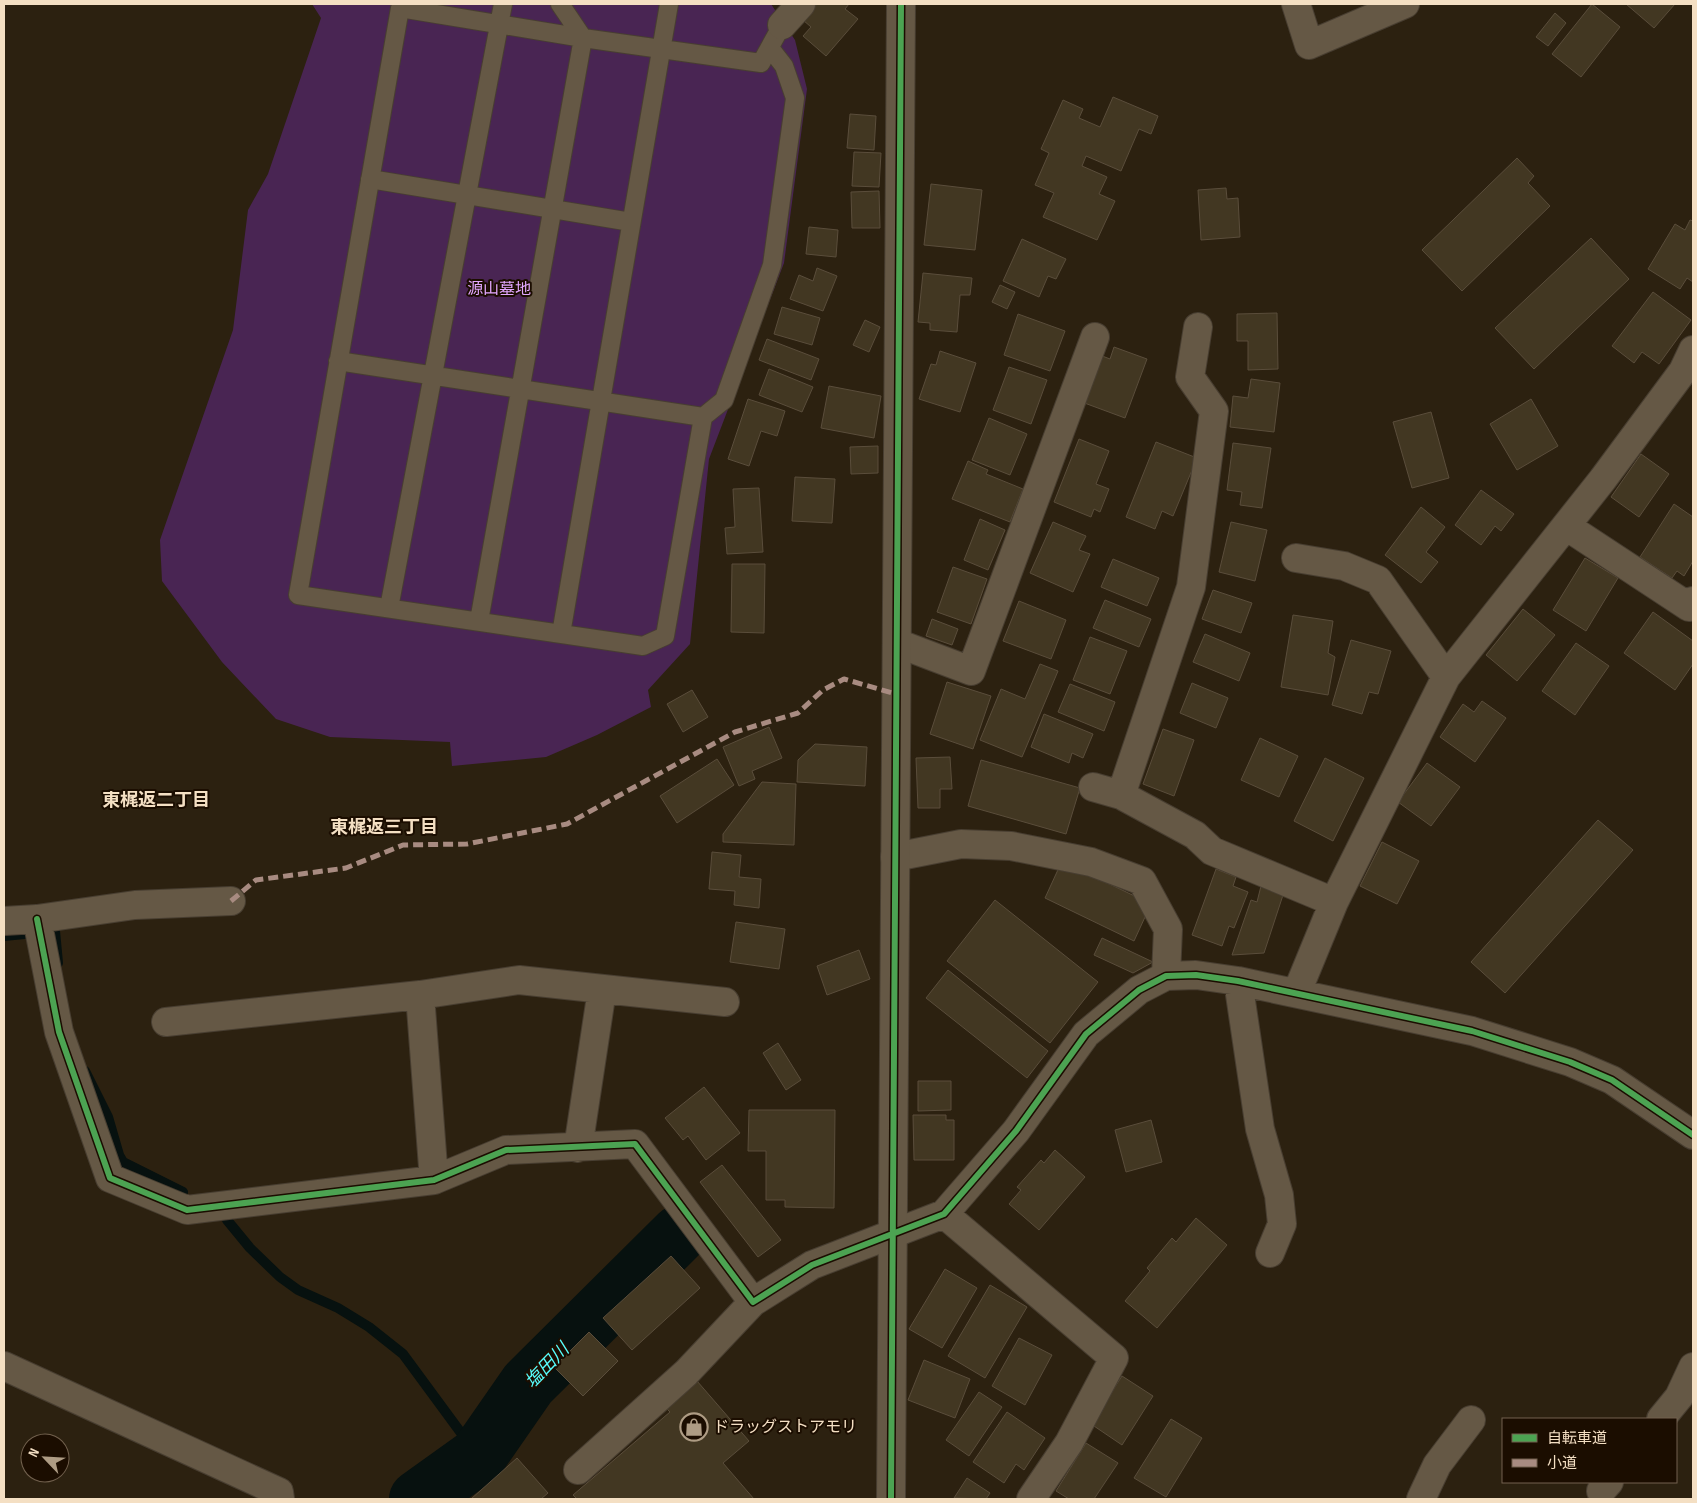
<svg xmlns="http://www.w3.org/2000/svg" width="1697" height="1503" viewBox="0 0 1697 1503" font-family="'Sofia Sans Condensed','Noto Sans JP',sans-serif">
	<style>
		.green { fill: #492553 }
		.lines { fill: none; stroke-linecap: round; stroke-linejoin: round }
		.stream { stroke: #07110f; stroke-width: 10 }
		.river { stroke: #07110f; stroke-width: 58 }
		.building { fill: #423722; stroke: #5a4d3b }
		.lane-casing { stroke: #483e31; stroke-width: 20 }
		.street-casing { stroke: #483e31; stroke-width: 30 }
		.secondary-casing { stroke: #483e31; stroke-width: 30 }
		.lane { stroke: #655845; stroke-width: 18 }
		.street { stroke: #655845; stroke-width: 28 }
		.secondary { stroke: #655845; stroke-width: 28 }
		.quiet { stroke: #a88b81; stroke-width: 5; stroke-dasharray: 10 5; stroke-linecap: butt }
		.cycleway-casing { stroke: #1b0d00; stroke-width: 9 }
		.cycleway { stroke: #4ca352; stroke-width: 6 }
		.labels { text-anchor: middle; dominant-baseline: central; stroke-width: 4; stroke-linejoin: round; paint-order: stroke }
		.park-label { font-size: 16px; fill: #e2a7fe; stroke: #1b0d00 }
		.poi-label { font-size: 16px; fill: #f4dfc3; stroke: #1b0d00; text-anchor: start }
		.neighbourhood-label { font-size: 18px; font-weight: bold; fill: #f4dfc3; stroke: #1b0d00 }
		.water-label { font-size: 18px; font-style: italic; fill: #57fdfc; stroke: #1b0d00 }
	</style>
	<rect width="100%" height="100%" fill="#2c2110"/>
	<path class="green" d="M312 4H771L795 40 807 89 784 263 709 459 690 644 648 690 651 707 597 735 546 757 452 766 450 742 330 737 276 719 222 662 162 581 160 540 233 330 248 210 268 174 321 18Z"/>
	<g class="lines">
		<path class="stream" d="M4 936 55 931 58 963
			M85 1071 108 1117 119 1155 123 1162 183 1192
			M227 1220 250 1248 280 1277 298 1290 338 1308 369 1327 403 1354 478 1456"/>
		<path class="river" d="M418 1499 478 1456 528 1384 679 1234"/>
	</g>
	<path class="building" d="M817 4H849L845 9 858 19 826 56 803 36 811 27 803 20Z
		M1592 4 1620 27 1581 77 1552 54Z
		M1626 4H1675L1654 28Z
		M1555 13 1566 23 1548 46 1536 37Z
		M1113 97 1158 116 1151 134 1139 129 1121 171 1086 156 1082 166 1107 177 1099 194 1115 201 1097 240 1043 217 1054 193 1035 185 1049 153 1041 149 1063 100 1083 109 1079 118 1100 127Z
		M850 114 876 116 874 150 847 148Z
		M854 152 881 153 879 187 852 186Z
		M1517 158 1534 176 1528 183 1550 206 1462 291 1422 250Z
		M931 184 982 190 975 250 924 245Z
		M1226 188 1227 199 1238 198 1240 237 1201 240 1198 190Z
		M879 191 880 228H852L851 192Z
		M1690 220 1693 221V282L1687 278 1680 289 1648 269 1675 224 1685 230Z
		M809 227 838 230 836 257 806 254Z
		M1591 238 1629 279 1534 369 1495 328Z
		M1022 239 1066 259 1056 279 1048 276 1039 297 1003 281Z
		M817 268 837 276 823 311 790 299 799 275 813 281Z
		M923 273 972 278 970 295H960L957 332 930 330V323L918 322Z
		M1000 285 1015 292 1007 309 992 302Z
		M1653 292 1691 320 1659 364 1642 352 1634 363 1612 346Z
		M782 307 820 318 812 345 774 334Z
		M1277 313 1278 369 1248 370V341H1237V314Z
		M1018 314 1065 331 1050 371 1004 355Z
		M865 320 880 327 869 352 853 345Z
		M767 339 819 359 811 380 759 360Z
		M1114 347 1147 359 1125 418 1079 401 1097 354 1110 359Z
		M940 351 976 363 960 412 919 399 931 364 936 365Z
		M1009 367 1047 380 1031 424 993 410Z
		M769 369 813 387 802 412 759 395Z
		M1251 379 1280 383 1274 432 1230 427 1233 396 1248 398Z
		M829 386 881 396 874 438 821 428Z
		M748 399 785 411 777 436 761 431 749 466 728 459Z
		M1531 399 1558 446 1517 470 1490 424Z
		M1431 412 1449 478 1412 488 1393 422Z
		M989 418 1027 434 1010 475 972 460Z
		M1079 439 1109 451 1096 484 1109 489 1100 512 1094 509 1091 517 1054 502Z
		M1156 442 1197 458 1173 516 1162 511 1155 529 1126 517Z
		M1233 443 1271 448 1262 508 1240 505 1242 492 1227 490Z
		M878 446V473L851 474 850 447Z
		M1641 454 1669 474 1639 517 1611 497Z
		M968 461 988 470 986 474 1023 489 1010 522 952 499Z
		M795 477 835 479 832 523 792 521Z
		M759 488 763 552 727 554 725 528 735 527 733 489Z
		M1481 490 1514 514 1501 531 1495 526 1481 545 1455 525Z
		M1674 504 1693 517V561L1684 576 1677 571 1672 578 1640 557Z
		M1421 507 1445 527 1426 552 1438 562 1421 583 1385 555Z
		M980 519 1005 530 988 570 964 560Z
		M1053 522 1086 536 1079 550 1090 554 1073 592 1030 573Z
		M1231 522 1267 530 1255 581 1219 572Z
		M1585 558 1618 578 1586 631 1553 610Z
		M1113 559 1159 578 1147 606 1101 587Z
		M732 564H765L764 633 731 632Z
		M953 567 987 579 971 624 937 612Z
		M1213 590 1252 603 1241 633 1202 619Z
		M1105 600 1151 619 1139 647 1093 628Z
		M1019 601 1066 620 1051 659 1003 641Z
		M1523 609 1555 635 1517 681 1486 655Z
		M1653 612 1693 641V664L1675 690 1624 653Z
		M1293 615 1333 621 1328 653 1335 657 1328 695 1281 687Z
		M932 619 958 629 952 645 926 636Z
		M1205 634 1250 653 1239 681 1193 662Z
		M1090 637 1127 651 1110 694 1073 680Z
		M1351 640 1391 651 1378 694 1369 692 1362 714 1332 705Z
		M1576 643 1609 666 1575 715 1542 691Z
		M1040 664 1058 671 1022 757 980 740 1001 689 1025 699Z
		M947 682 991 696 973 749 930 734Z
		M1192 683 1228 698 1216 728 1180 713Z
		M1070 684 1115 702 1104 731 1058 712Z
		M692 690 708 717 683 732 667 704Z
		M1482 701 1506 718 1475 762 1440 737 1463 704 1474 712Z
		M1044 714 1093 734 1083 758 1072 753 1069 763 1031 747Z
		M769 727 782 758 752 771 755 779 739 786 723 747Z
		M1163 729 1194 740 1174 796 1143 784Z
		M1260 738 1298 756 1279 797 1241 780Z
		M815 744 867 747 865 786 797 782 798 760Z
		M950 757 952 789H940V808H918L916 758Z
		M1325 758 1364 778 1333 841 1294 821Z
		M717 759 734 785 677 823 660 796Z
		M981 760 1080 788 1066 834 968 806Z
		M1427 763 1460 787 1431 826 1398 802Z
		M762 782 796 784 794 845 723 842V834Z
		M1598 820 1633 850 1505 993 1471 962Z
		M1382 842 1419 861 1397 904 1360 886Z
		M712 852 741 855 739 877 761 879 759 908 734 905 735 891 709 889Z
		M1062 861 1151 904 1134 941 1045 898Z
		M1216 869 1236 877 1233 886 1248 892 1234 928 1229 926 1222 946 1192 935Z
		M1262 882 1285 889 1264 953 1232 955 1251 900 1257 902Z
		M995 900 1098 982 1050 1043 947 961Z
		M736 922 785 929 779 969 730 962Z
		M1102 938 1153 962 1133 973 1094 955Z
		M859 950 870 979 827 995 817 966Z
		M948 970 1048 1051 1027 1078 926 998Z
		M778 1043 801 1080 786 1090 763 1053Z
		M918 1081H951V1110L918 1111Z
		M704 1087 740 1133 706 1160 688 1136 683 1140 665 1118Z
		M749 1110H835L834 1208 785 1207V1200H766V1151H748Z
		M913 1115H946V1120H954V1160H914Z
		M1151 1120 1162 1162 1126 1172 1115 1130Z
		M1055 1150 1085 1177 1039 1230 1009 1204 1021 1190 1017 1187 1041 1160 1044 1163Z
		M722 1165 781 1240 758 1257 700 1182Z
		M1196 1218 1227 1245 1157 1328 1125 1301 1150 1271 1147 1268 1172 1238 1176 1242Z
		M671 1256 700 1288 632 1350 603 1318Z
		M945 1269 977 1288 942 1348 909 1329Z
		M990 1285 1027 1307 985 1378 948 1356Z
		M589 1332 618 1361 583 1396 554 1367Z
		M1019 1338 1052 1355 1025 1405 992 1386Z
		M924 1360 970 1379 955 1418 908 1400Z
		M1122 1376 1153 1396 1122 1445 1091 1424Z
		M697 1381 749 1441 723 1463 754 1499H577L573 1495 670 1412 666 1408Z
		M979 1392 1002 1407 969 1456 946 1440Z
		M1007 1412 1045 1438 1024 1470 1016 1464 1004 1483 973 1462Z
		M1171 1419 1202 1438 1166 1497 1134 1478Z
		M1086 1443 1118 1463 1094 1499H1069L1056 1491Z
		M517 1458 548 1493 541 1499H471Z
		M967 1478 990 1493 986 1499 954 1498Z"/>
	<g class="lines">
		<g class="lane-casing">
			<path id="lane" d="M770 48 784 66 795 98 772 265 724 400 703 417 665 636 643 646 298 595 400 8 583 38 761 63 782 25
				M370 179 631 222
				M338 361 703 417
				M389 608 503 4
				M479 621 583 38 560 4
				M561 634 669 4"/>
		</g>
		<g class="street-casing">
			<path id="street" d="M1296 4 1309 45 1405 4
				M782 25 801 4
				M1198 327 1190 377 1214 411 1191 587 1121 795 1195 835 1212 851 1334 902
				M1566 526 1689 607 1693 601
				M1296 558 1344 566 1378 580 1446 677
				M897 643 971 671 1095 337
				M1093 787 1121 795
				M895 857 961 844 1011 846 1091 862 1142 881 1168 929 1166 976
				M37 919 59 1032 110 1178 187 1210 434 1180 506 1150 635 1144 753 1302 812 1265 944 1214 1016 1131 1086 1034 1139 990 1166 976 1196 975 1238 981 1472 1031 1570 1062 1612 1080 1693 1135
				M4 921 37 919 135 905 231 901
				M1238 981 1260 1129 1279 1195 1282 1224 1270 1253
				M1297 992 1334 902 1446 677 1603 479 1683 371 1693 350
				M420 995 434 1180
				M166 1022 420 995 519 980 725 1002
				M578 1148 602 990
				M944 1214 1114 1358 1069 1443 1031 1499
				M4 1366 279 1492 280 1499
				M1661 1419 1679 1397 1693 1367
				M578 1470 686 1373 753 1302
				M1601 1491 1609 1482
				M1421 1499 1437 1465 1471 1420"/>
		</g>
		<g class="secondary-casing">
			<path id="secondary" d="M891 1499 901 4"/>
		</g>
		<use href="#lane" class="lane"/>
		<use href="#street" class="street"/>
		<use href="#secondary" class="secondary"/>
		<path class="quiet" d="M231 901 256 880 346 868 403 845 467 844 567 824 735 732 798 713 823 690 844 679 896 694"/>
		<g class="cycleway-casing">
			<path id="cycleway" d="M37 919 59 1032 110 1178 187 1210 434 1180 506 1150 635 1144 753 1302 812 1265 944 1214 1016 1131 1086 1034 1139 990 1166 976 1196 975 1238 981 1472 1031 1570 1062 1612 1080 1693 1135
				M891 1499 901 4"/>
		</g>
		<use href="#cycleway" class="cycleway"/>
	</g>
	<defs>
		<g id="shop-ring" transform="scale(1.4375)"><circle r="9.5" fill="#1b0d00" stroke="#ae9c84" stroke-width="1.5"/><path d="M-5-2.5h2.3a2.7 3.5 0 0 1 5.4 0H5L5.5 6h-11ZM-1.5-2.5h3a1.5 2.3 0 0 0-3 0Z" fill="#ae9c84"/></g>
	</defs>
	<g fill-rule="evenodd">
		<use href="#shop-ring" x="694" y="1427"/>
	</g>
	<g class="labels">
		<g class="park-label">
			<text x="499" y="289">源山墓地</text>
		</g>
		<g class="poi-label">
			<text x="713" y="1427">ドラッグストアモリ</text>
		</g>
		<g class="neighbourhood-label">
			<text x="156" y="800">東梶返二丁目</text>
			<text x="384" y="827">東梶返三丁目</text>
		</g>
		<g class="water-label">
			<text transform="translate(547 1366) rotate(-46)">塩田川</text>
		</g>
	</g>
	<rect width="1697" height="1503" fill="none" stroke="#f4dfc3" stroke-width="10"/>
	<rect x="1502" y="1418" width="175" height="65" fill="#1b0d00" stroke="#72614e"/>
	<rect x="1512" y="1434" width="25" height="8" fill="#4ca352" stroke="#72614e"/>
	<text x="1547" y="1443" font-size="15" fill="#f4dfc3">自転車道</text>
	<rect x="1512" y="1459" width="25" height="8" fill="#a88b81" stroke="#72614e"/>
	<text x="1547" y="1468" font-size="15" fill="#f4dfc3">小道</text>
	<g transform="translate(45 1458) rotate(295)"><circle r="24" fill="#1b0d00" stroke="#72614e"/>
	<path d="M0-4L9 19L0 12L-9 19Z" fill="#ae9c84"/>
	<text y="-8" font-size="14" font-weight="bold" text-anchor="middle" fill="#f4dfc3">N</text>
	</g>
</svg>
